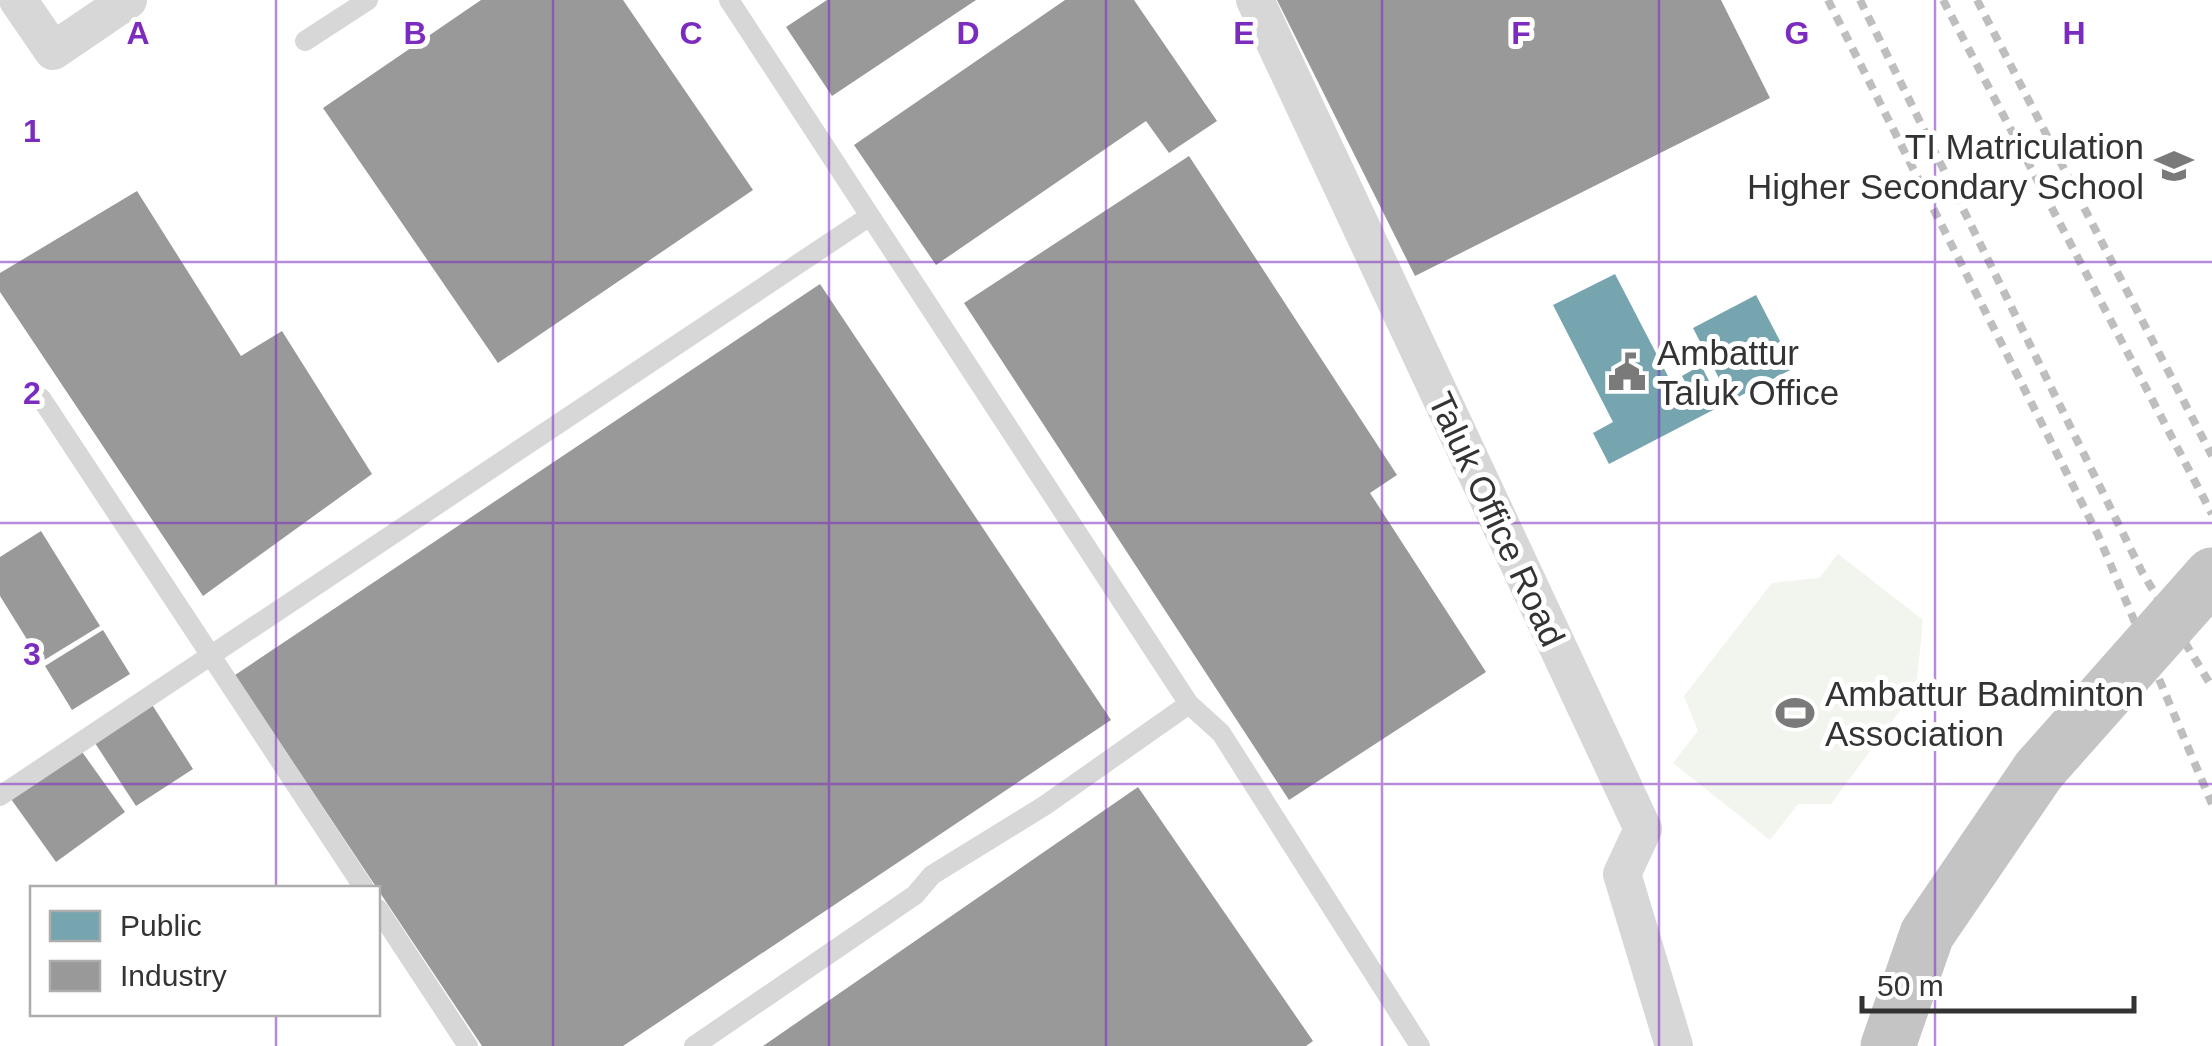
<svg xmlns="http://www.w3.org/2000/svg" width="2212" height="1046" viewBox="0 0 2212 1046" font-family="Arial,sans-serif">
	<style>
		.green { fill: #f1f5ed }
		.public { fill: #76a5af }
		.industry { fill: #999 }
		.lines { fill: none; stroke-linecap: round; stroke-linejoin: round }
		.lane { stroke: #d7d7d7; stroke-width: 20 }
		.street { stroke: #d7d7d7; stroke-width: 38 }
		.highway { stroke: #c4c4c4; stroke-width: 55 }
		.rail { stroke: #bebebe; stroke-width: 8; stroke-dasharray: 10 8; stroke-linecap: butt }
		.highway-bridge { stroke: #c4c4c4; stroke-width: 55 }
		.grid { fill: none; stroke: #7b2cbf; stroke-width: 2.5; stroke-opacity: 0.55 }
		.labels { text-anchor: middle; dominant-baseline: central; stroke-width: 10; stroke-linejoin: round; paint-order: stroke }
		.poi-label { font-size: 35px; fill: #333; stroke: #fff; text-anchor: start }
		.street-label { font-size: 35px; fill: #333; stroke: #fff }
		.grid-label { font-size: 32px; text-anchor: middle; font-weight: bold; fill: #7b2cbf; stroke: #fff; stroke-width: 10; stroke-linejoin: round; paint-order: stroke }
	</style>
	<rect width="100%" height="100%" fill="#fff"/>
	<path class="green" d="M1838 554 1923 620 1916 689 1831 804H1798L1770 840 1673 763 1698 731 1684 696 1772 583 1819 578Z"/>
	<path class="public" d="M1615 274 1685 409 1696 403 1682 376 1701 365 1715 393 1724 388 1693 328 1756 295 1794 368 1609 464 1593 433 1613 422 1553 305Z"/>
	<path class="industry" d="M481 0H623L753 190 498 363 323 108Z
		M827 0H976L832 96 786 27Z
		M1065 0H1134L1217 121 1169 153 1146 121 936 265 854 145Z
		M1277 0H1721L1770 98 1415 276Z
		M1189 156 1397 475 1370 493 1486 672 1289 800 964 303Z
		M137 191 241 356 282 331 372 474 203 596 0 292V273Z
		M820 284 1111 720 623 1046H482L235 675Z
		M41 531 100 626 41 662 0 596V557Z
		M103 630 130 674 72 710 45 666Z
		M151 703 193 769 136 806 93 740Z
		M80 749 125 812 56 862 11 799Z
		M1138 787 1313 1041 1306 1046H763Z"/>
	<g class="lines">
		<path class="lane" d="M729 0 1189 704 1221 733 1420 1046
			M305 41 368 0
			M41 398 364 888
			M0 796 870 216
			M378 909 468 1046
			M694 1046 915 895 932 875 1044 806 1189 704"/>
		<path class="street" d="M18 0 53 51 128 0
			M1255 0 1643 829 1622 874 1674 1046"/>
		<path class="highway" d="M1888 1046 1927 934 2039 770"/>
		<path class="rail" d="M1828 0 2098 535 2212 804
			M1860 0 2142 572 2212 687
			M1943 0 2212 514
			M1977 0 2212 456"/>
		<path class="highway-bridge" d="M2039 770 2212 575"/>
	</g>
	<path class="grid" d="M276 0V888M553 0V1046M829 0V1046M1106 0V1046M1382 0V1046M1659 0V1046M1935 0V1046M0 262H2212M0 523H2212M0 784H2212M276 1014V1046"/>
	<defs>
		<g id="school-bare" transform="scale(3)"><path d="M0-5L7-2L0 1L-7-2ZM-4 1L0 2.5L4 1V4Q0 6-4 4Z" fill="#7a7a7a" stroke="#fff" stroke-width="2.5" paint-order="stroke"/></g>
		<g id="civic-bare" transform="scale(3)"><path d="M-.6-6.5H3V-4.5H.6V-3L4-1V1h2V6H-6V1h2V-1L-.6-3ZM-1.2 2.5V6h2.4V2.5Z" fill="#7a7a7a" stroke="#fff" stroke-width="2.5" paint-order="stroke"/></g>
		<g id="stadium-bare" transform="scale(3)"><path d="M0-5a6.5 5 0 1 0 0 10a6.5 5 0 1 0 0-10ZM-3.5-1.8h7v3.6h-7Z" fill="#7a7a7a" stroke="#fff" stroke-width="2.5" paint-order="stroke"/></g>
	</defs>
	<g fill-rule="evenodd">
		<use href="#school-bare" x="2174" y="166"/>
		<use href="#civic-bare" x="1627" y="372"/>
		<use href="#stadium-bare" x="1795" y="713"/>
	</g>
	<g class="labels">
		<g class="poi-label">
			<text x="2144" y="146" text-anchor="end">TI Matriculation<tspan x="2144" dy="40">Higher Secondary School</tspan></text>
			<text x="1657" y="352">Ambattur<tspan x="1657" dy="40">Taluk Office</tspan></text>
			<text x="1825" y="693">Ambattur Badminton<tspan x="1825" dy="40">Association</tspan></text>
		</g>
		<g class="street-label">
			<text transform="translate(1497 519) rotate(65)">Taluk Office Road</text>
		</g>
	</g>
	<g class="grid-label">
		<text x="138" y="44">A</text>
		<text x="415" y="44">B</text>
		<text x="691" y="44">C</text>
		<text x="968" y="44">D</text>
		<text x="1244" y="44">E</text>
		<text x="1521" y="44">F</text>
		<text x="1797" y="44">G</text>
		<text x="2074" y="44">H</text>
		<text x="32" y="142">1</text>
		<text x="32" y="404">2</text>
		<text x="32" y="665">3</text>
	</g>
	<rect x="30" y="886" width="350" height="130" fill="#ffffff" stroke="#adadad" stroke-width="2.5"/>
	<rect x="50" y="911" width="50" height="30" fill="#76a5af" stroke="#adadad" stroke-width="2.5"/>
	<text x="120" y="936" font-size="30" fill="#333333">Public</text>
	<rect x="50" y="961" width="50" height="30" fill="#999999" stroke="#adadad" stroke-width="2.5"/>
	<text x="120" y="986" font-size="30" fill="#333333">Industry</text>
	<path d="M1862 996v15h272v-15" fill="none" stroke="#333333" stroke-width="5"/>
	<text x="1877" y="996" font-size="30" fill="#333333" stroke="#ffffff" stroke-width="8" paint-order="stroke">50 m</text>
</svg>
